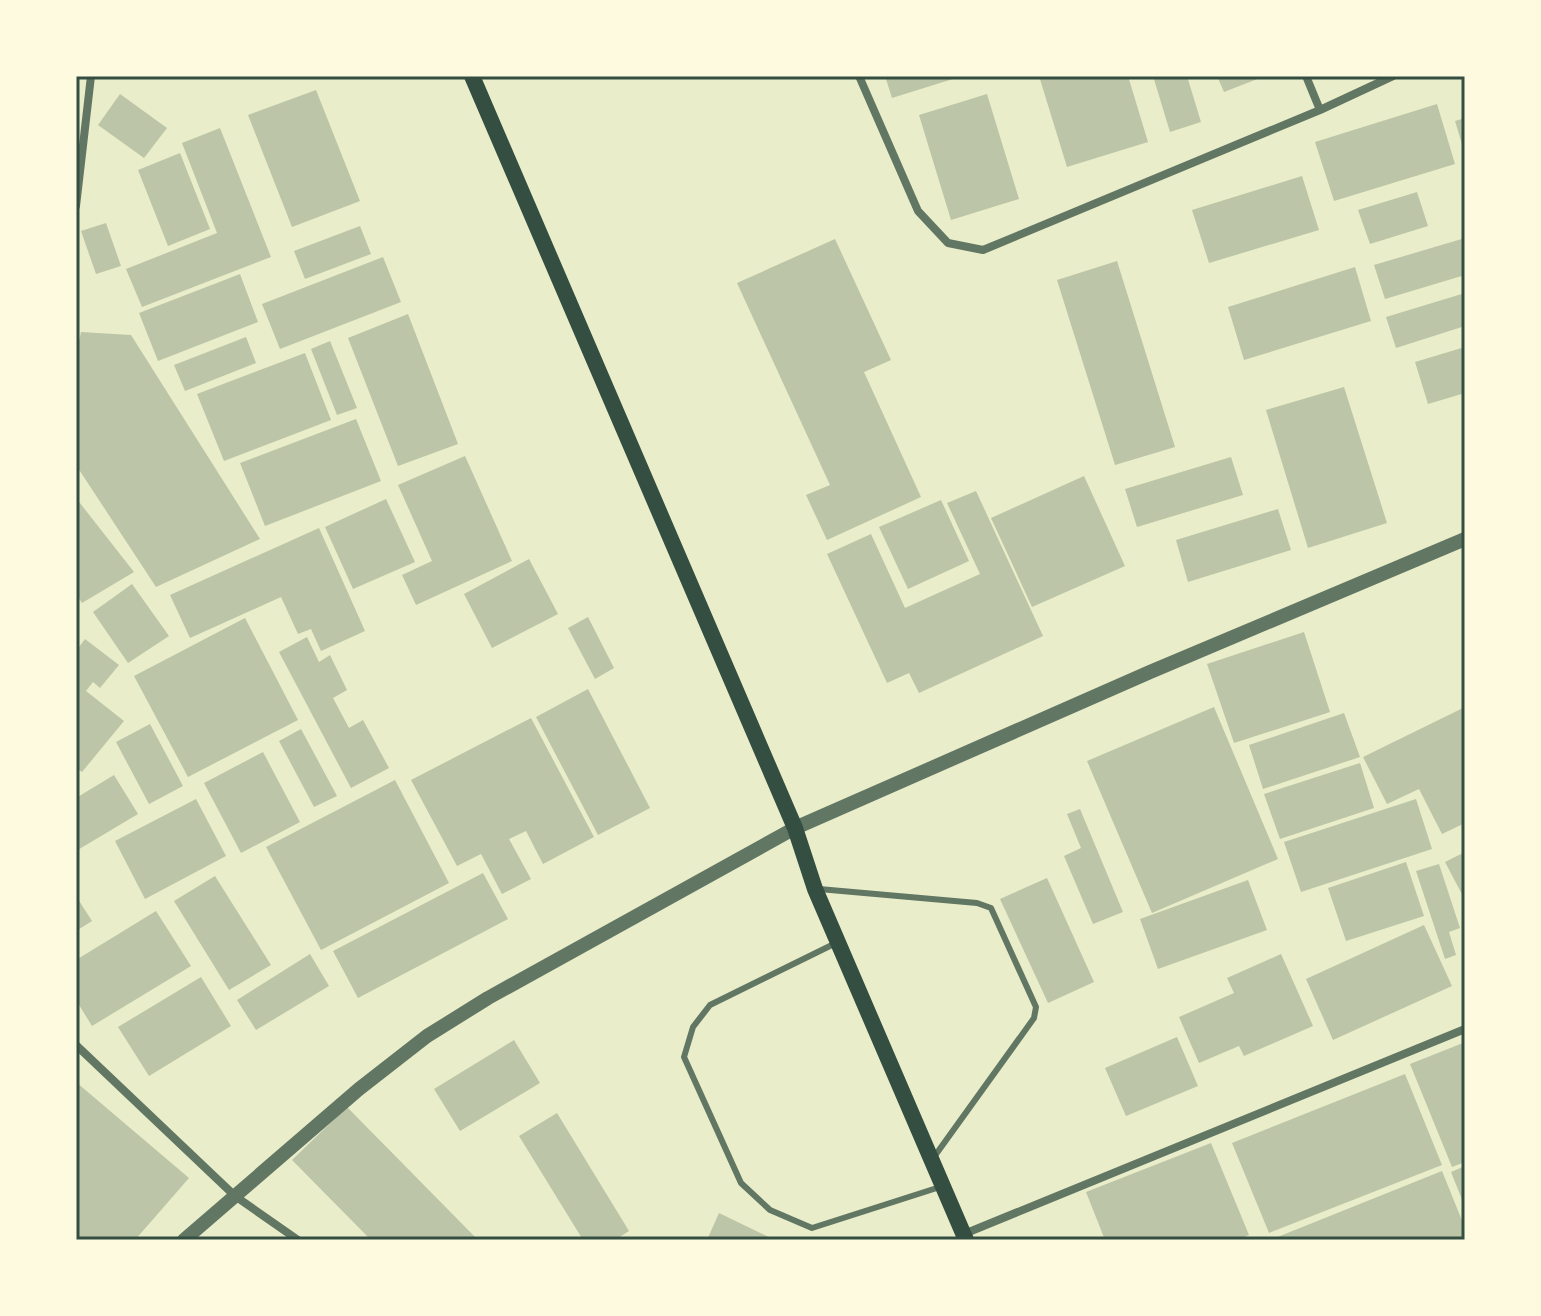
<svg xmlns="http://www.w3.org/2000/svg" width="1541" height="1316" viewBox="0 0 1541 1316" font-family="'Asap Condensed',sans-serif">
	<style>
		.building { fill: #bcc5a7 }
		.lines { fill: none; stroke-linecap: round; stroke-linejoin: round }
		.service { stroke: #617663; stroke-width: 6 }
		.minor { stroke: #617663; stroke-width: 8 }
		.tertiary { stroke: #617663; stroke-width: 14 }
		.secondary { stroke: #344e41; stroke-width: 16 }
		.neatline { fill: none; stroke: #344e41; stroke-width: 3 }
	</style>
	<rect width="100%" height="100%" fill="#e9edc9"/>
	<path class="building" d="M885 76H955L956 78 892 98Z
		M1039 76H1128L1148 142 1067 167Z
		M1153 76H1187L1201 122 1170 132Z
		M1217 76H1265L1224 92Z
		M316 90 360 201 292 227 248 115Z
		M120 94 167 128 144 158 98 125Z
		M987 94 1019 199 951 220 919 115Z
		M1437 104 1455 164 1334 201 1315 142Z
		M1465 118V151H1464L1455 121Z
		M220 128 271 257 142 307 126 269 217 233 182 143Z
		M180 153 210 229 168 246 138 170Z
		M1302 176 1319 230 1209 263 1192 210Z
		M1417 192 1428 226 1370 244 1358 210Z
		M106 223 121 266 96 274 81 231Z
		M360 226 371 254 305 279 294 251Z
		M1465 238V275L1385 299 1374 265Z
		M835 239 891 360 864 372 921 497 827 540 806 495 830 485 737 283Z
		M383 257 401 302 280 349 262 304Z
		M1117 261 1175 447 1115 465 1057 280Z
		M1355 267 1371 321 1244 360 1228 307Z
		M240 274 258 322 158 361 139 313Z
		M1465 293V326L1396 348 1386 317Z
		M408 314 458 444 398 466 348 338Z
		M81 332 131 335 260 539 156 587 76 465V355Z
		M246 337 256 363 185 391 174 365Z
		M330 341 357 408 337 415 311 349Z
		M1465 347V393L1428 404 1415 362Z
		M305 353 331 420 224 461 197 394Z
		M1344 387 1387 523 1308 548 1266 410Z
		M356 419 381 481 265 526 240 463Z
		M465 456 512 561 416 605 402 575 432 561 398 485Z
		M1231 457 1243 495 1137 527 1125 489Z
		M1084 476 1125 566 1032 607 991 518Z
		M976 491 1043 636 919 693 909 673 887 683 827 554 871 534 905 608 980 574 947 503Z
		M76 498 134 572 82 603 76 594Z
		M386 499 415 562 353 589 325 527Z
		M941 500 969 561 908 589 879 527Z
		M1278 509 1291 550 1188 582 1176 540Z
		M319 528 365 631 321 651 311 629 298 634 281 597 190 638 170 595Z
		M529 559 558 614 492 648 464 594Z
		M132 584 169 636 128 663 93 612Z
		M588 617 614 668 595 679 568 628Z
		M245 618 298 720 188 777 134 676Z
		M1304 632 1330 712 1234 743 1207 664Z
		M307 637 319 662 330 655 347 690 333 698 349 728 363 720 389 768 351 788 279 652Z
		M85 639 119 665 100 688 93 682 86 691 124 721 82 772 76 768V651Z
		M588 689 650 808 598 835 536 717Z
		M1214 707 1278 859 1152 913 1087 761Z
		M1465 707V823L1442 834 1419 789 1387 804 1363 757Z
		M1344 713 1360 757 1263 789 1249 745Z
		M531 718 594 837 543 864 526 831 509 839 531 879 502 894 481 854 457 866 411 780Z
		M150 724 183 786 149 804 116 742Z
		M301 729 337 796 314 807 279 741Z
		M263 752 300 822 241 853 204 783Z
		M1360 763 1374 808 1280 839 1264 794Z
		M114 775 138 814 76 851V798Z
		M395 780 449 883 321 950 266 847Z
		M196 799 226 856 145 899 115 841Z
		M1416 799 1432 849 1301 892 1284 842Z
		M1080 809 1123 912 1093 924 1064 856 1081 848 1067 814Z
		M1465 852V900L1445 862Z
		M1406 862 1424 916 1346 941 1328 888Z
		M1439 864 1460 928 1449 932 1456 955 1445 959 1416 871Z
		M483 873 508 919 358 998 333 951Z
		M215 876 271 965 229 990 174 901Z
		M1047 878 1094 982 1048 1003 1000 899Z
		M1248 880 1267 930 1158 969 1140 919Z
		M76 896 92 921 76 931Z
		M156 911 191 966 92 1026 76 1000V960Z
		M1424 925 1452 986 1333 1040 1306 979Z
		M310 954 329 986 256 1030 237 1000Z
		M1281 954 1313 1026 1244 1056 1239 1046 1199 1063 1179 1017 1234 993 1227 978Z
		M201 977 231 1026 149 1076 118 1027Z
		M1177 1037 1198 1086 1126 1116 1105 1068Z
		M514 1040 540 1083 460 1131 434 1089Z
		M1463 1043 1465 1047V1162L1452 1167 1410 1064Z
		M1405 1074 1442 1165 1269 1233 1232 1143Z
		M76 1082 189 1178 135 1240H76Z
		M347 1107 478 1240H371L292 1160Z
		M557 1113 629 1231 615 1240H583L519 1136Z
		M1211 1143 1249 1235 1237 1240H1105L1086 1192Z
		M1465 1166V1207L1451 1172Z
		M1442 1171 1465 1228V1240H1270Z
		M719 1213 775 1240H707Z"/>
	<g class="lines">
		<path class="service" d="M819 889 977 903 991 908 1036 1007 1034 1018 934 1157
			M836 943 710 1005 693 1027 684 1057 741 1183 770 1210 812 1228 940 1187"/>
		<path class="minor" d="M859 76 918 211 948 243 983 250 1320 110 1393 76
			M1306 76 1320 110
			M76 206 91 76
			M76 1045 235 1196 298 1240
			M964 1234 1465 1029"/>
		<path class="tertiary" d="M184 1240 359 1089 427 1036 488 998 795 828 1150 672 1465 539"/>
		<path class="secondary" d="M472 76 795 828 815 889 966 1240"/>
	</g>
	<rect width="1541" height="1316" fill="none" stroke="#fefae0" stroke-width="156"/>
	<rect x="78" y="78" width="1385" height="1160" class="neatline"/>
</svg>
